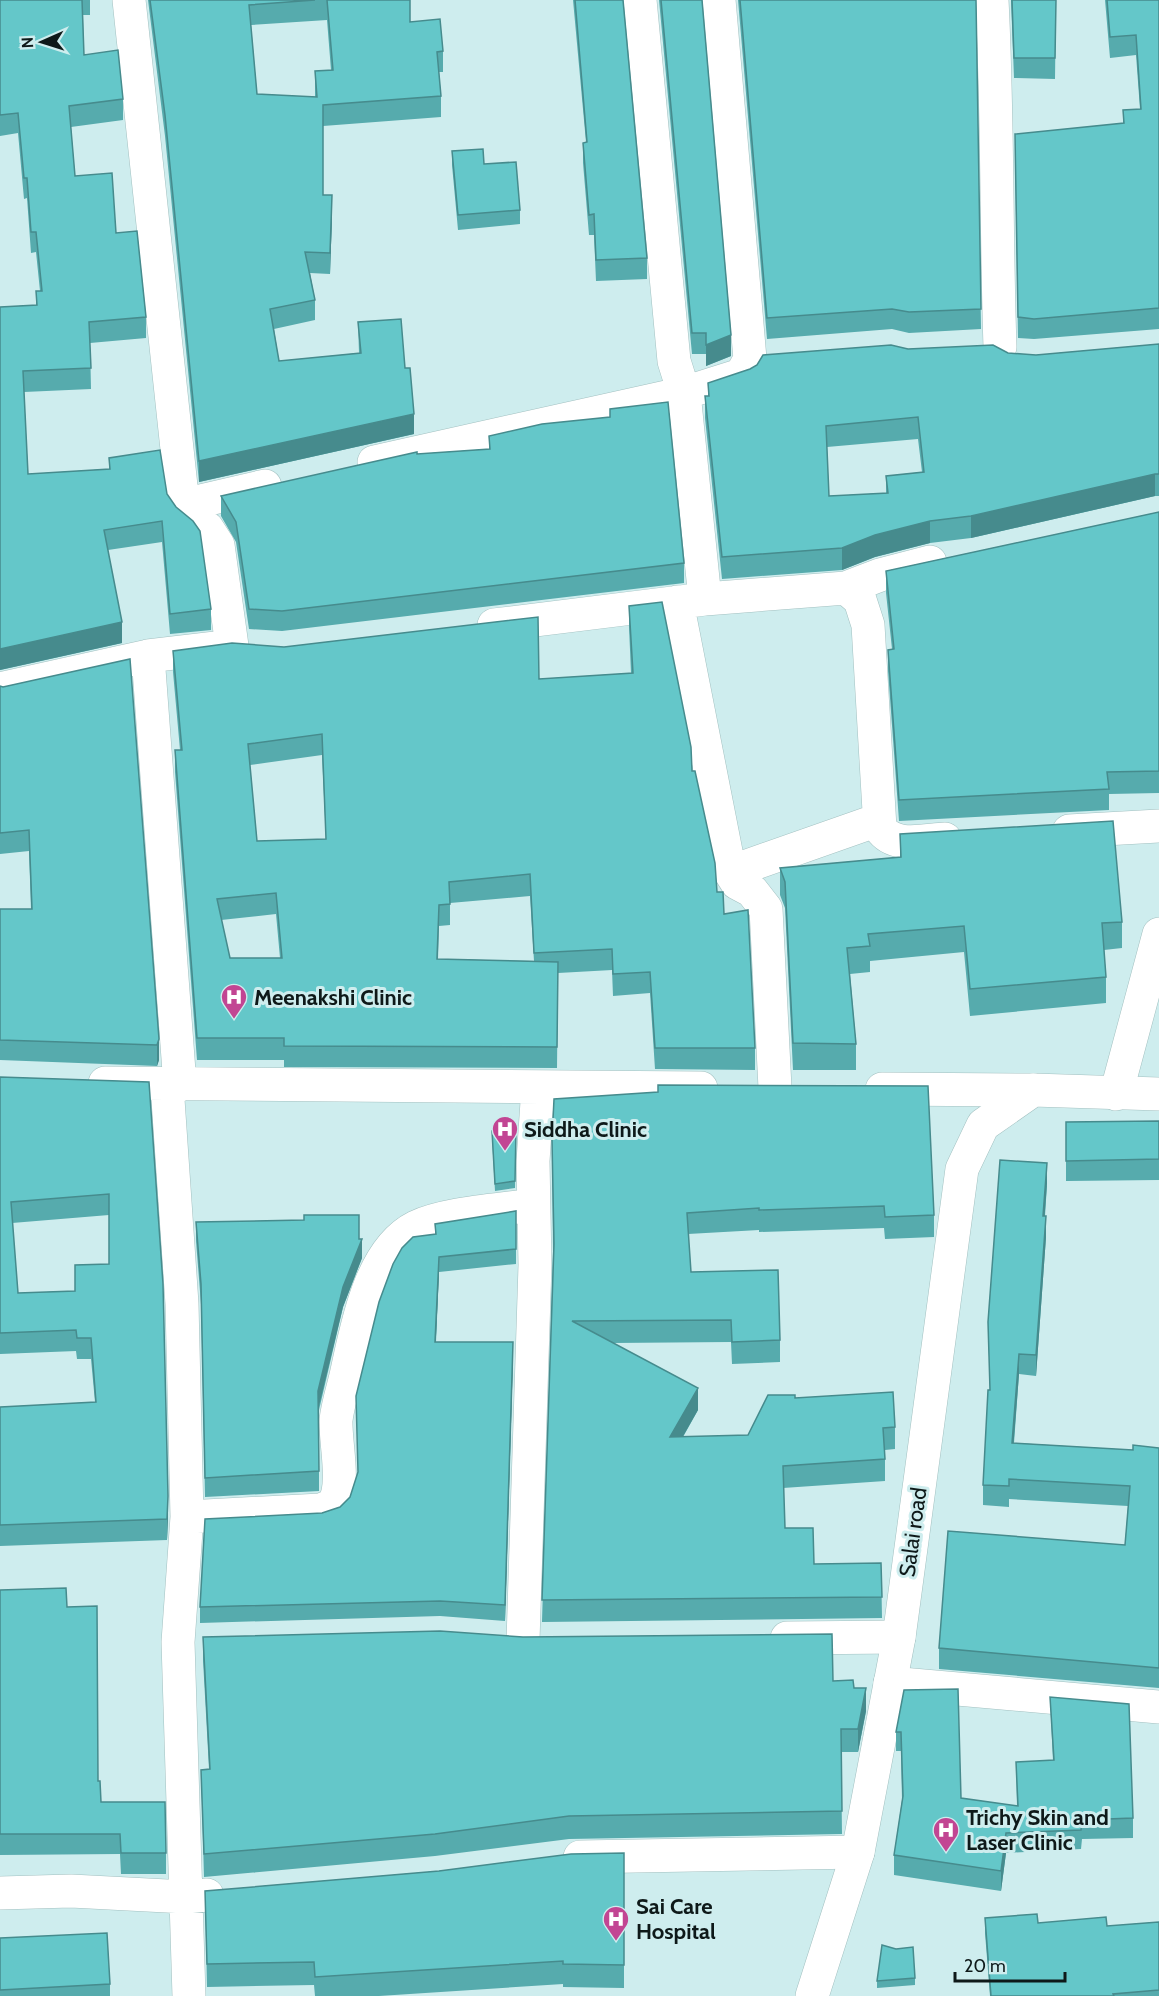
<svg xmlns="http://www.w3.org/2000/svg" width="1159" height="1996" viewBox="0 0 1159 1996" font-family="Cabin,sans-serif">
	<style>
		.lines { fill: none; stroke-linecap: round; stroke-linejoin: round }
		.minor-casing { stroke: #a2c0c0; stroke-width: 34 }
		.major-casing { stroke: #a2c0c0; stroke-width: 34 }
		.minor { stroke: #fff; stroke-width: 33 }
		.major { stroke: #fff; stroke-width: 33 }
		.wall { fill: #56abad; fill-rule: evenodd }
		.shaded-wall { fill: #468b8d }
		.building { fill: #64c7c9; stroke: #468b8d; stroke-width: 1.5; fill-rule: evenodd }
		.labels { text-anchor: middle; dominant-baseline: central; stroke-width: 6; stroke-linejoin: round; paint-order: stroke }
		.poi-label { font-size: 22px; font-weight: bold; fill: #0e1919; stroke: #ceedee; text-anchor: start }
		.street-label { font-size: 22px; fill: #0e1919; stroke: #ceedee }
	</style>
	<rect width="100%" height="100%" fill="#ceedee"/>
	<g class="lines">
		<g class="minor-casing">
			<path id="minor" d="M129 0 183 505 191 517 207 528 218 545 232 646
				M640 0 674 361 684 393 705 599
				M992 0C998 116 996 232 1000 347
				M374 462 684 393 741 375 750 359 719 0
				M183 505 265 486
				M846 588 880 575 930 562
				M677 602 730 872 737 883 752 891 766 909 775 1088
				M494 625 705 599 846 588 860 600 868 625 880 828C894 849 924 840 945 839
				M148 656 180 1085
				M0 689 148 656 216 648
				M1069 831 1159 826
				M730 872 878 820
				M105 1083 701 1088
				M167 1085 182 1304 187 1517 178 1642 189 1996
				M882 1089 1033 1090
				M1116 1094 1159 934
				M187 1517 321 1510 333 1505C346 1485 335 1443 336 1420 338 1403 344 1386 347 1371 357 1326 370 1250 416 1227 444 1213 500 1210 532 1205
				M787 1638 899 1637
				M523 1641 535 1265 533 1161 538 1087
				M890 1683 1159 1707
				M580 1857 858 1852
				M0 1893 71 1891 186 1897 207 1895"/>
		</g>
		<g class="major-casing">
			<path id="major" d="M812 1996 858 1852 899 1637 962 1169 983 1125 1033 1090 1159 1094"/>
		</g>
		<use href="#minor" class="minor"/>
		<use href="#major" class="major"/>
	</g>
	<path class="wall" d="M0 0H90V15H83L84 55 123 99V120L71 127 75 176 116 233 146 317V338L90 343 91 389 24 392 28 474 109 469V458L167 494 211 609V630L170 634 162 542 108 550 122 643 0 670V307L36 305V291H40L36 252 31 253 27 198 24 199 18 133 0 136Z
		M148 0H410V22L443 51V72H439L441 96V117L323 126V195L332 216 330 274 310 273 315 300V320L274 329 279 361 359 353 358 322 405 368 414 434 199 482 165 136ZM327 20 331 70 315 71V97L257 94 251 25Z
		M573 0H623L647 258V279L596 281 594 235H589L583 163V143L586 142Z
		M659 0H702L731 356 706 366V354H692Z
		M738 0H976L981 329 909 333 892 329 767 339Z
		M1011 0H1056L1055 79 1014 78Z
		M1105 0H1159V329L1034 339 1018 338 1015 155 1123 124V110L1140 109 1136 55 1110 58Z
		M452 151 484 164 520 210V224L458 230 452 165Z
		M1159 344V496H1155L971 538 930 543 875 557 842 570 722 579 705 418V396H708V383L908 349 1036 355ZM918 439 922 472 886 476V493L829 496 827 447Z
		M489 436 684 563V583L282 631 249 629 236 542 221 516V496L417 454 489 449Z
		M1159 512V793L1109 794V810L899 821 888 671V650L892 649 886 593V571Z
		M629 606 692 771 717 892 724 914 755 1048V1070L655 1069 650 993 613 996 612 970 558 973 557 1068 284 1067V1060H197L175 772V750H180L173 672V651L539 679 631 673 629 627ZM322 755 326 839 257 841 250 765ZM530 896 534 961 438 959 439 926 450 925V903ZM276 914 280 958H230L221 920Z
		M130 659 159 1060 157 1066 0 1060V909H31L29 851 0 854V686L3 687Z
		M900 834 1122 922V948L1104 950 1106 977V1003L970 1016 964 952 870 961V972L850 974 856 1044V1070H793L785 908 780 895V868L900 857Z
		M0 1077 149 1082 168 1517 167 1540 0 1546V1407L95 1402 91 1359H77L76 1351 0 1354ZM109 1215V1264L75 1265V1291L18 1293 12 1223Z
		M1159 1121V1180L1066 1181V1122Z
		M516 1129 515 1188 495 1191 492 1138Z
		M552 1140 934 1215V1237L885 1239 884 1228 759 1232V1230L688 1234 691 1272 780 1340V1362L732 1364 731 1342 612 1343 698 1410 683 1437 748 1435 795 1398 895 1427V1449L885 1450V1481L783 1488 785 1528 814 1564 881 1563 882 1618 542 1622 553 1252Z
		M1047 1184 1045 1216 1046 1237 1036 1376 1019 1374 1014 1443 1133 1450 1159 1448V1688L939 1669V1648L1125 1545 1128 1506 1009 1499V1507L983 1505V1485L990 1390 988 1322Z
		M516 1211V1264L439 1272 436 1342 513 1358 505 1621 440 1616 200 1623V1607L322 1513 340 1507 350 1497 435 1234V1224Z
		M196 1222 359 1239 362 1258 343 1307 319 1410V1491L205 1497 201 1304 196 1241Z
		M0 1590 67 1607 101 1802 166 1853V1874H121L120 1854 0 1855Z
		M203 1637 833 1681 854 1688 866 1711 858 1752H841L842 1834 569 1839 435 1856 204 1877 201 1770 209 1769 203 1660Z
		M904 1690 961 1798 1017 1806 1016 1762 1053 1761 1050 1697 1133 1818V1838L1082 1839 1081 1849 1006 1853 1001 1891 894 1875V1855L902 1800 901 1751H896V1732Z
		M624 1853V1988L563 1987V1984L379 1996H315L314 1985 207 1987 205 1891 439 1871Z
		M985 1918 1038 1923 1107 1926 1159 1922V1996H990L985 1933Z
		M0 1938 110 1984V1996H0Z
		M915 1978V1985L877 1988V1981Z"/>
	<path class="shaded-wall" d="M332 195V216L330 274V253Z
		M731 335V356L706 366V345Z
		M414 414V434L199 482V461Z
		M1155 474V496L971 538V516Z
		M930 521V543L875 557 842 570V548L875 535Z
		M122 622V643L0 670V649Z
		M159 1039V1060L157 1066V1045Z
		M1047 1163V1184L1043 1237V1216Z
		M1046 1216V1237L1036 1376V1355Z
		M362 1239V1258L343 1307 318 1410V1391L343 1287Z
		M439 1257V1272L435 1357V1342Z
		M513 1342V1358L505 1621V1605Z
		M1019 1354V1374L1012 1463V1443Z
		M698 1388V1410L670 1459V1437Z
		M168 1496V1517L167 1540V1519Z
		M866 1688V1711L858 1752V1729Z
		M1006 1833V1853L1001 1891V1871Z"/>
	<path class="building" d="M0 0H82L84 55 118 50 123 99 69 106 75 176 112 173 116 233 137 231 146 317 89 322 91 368 23 371 28 474 110 469 109 458 160 450 167 494 176 507 193 521 200 531 211 609 170 614 162 521 104 530 122 622 0 649V307L37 305 36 291H42L36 232H31L27 178H24L18 113 0 115Z
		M150 0H315L249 5 257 94 317 97 315 71 333 70 327 0H410V22L440 19 443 51 437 52 441 96 323 105V195H332L330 253 305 252 315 300 270 309 279 361 361 353 358 322 401 319 405 368H410L414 414 199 461 165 115Z
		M575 0H623L647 258 596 260 594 214 589 215 583 143 587 142Z
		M661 0H702L731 335 706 345V333H692Z
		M740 0H976L981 309 909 312 892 309 767 318Z
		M1012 0H1056L1055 58H1014Z
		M1107 0H1159V308L1034 319 1018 317 1015 134 1124 123 1123 110 1141 109 1136 35 1110 37Z
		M483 149 484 164 516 162 520 210 458 215 452 151Z
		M1159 344V474H1155L971 516 930 521 875 535 842 548 722 557 705 396H709L708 383 750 369 757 365 763 355 891 345 908 349 993 345 1008 353 1036 355ZM918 417 924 472 886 476 888 493 829 496 826 426Z
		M668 402 684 563 282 611 249 609 236 522 221 496 417 452V454L490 449 489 436 542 424 610 417V409Z
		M1159 512V771L1107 772 1109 789 899 800 888 650 894 649 886 571Z
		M662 602 691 747 692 771H695L715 863 717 892H723L724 914 748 910 755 1048H655L650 972 613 974 612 949 534 953 530 874 449 882 450 904 439 905 437 959 558 962 557 1047 284 1046V1038H197L175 750H182L173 651 232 643 284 647 538 617 539 679 633 673 629 606ZM322 734 326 839 257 841 248 744ZM276 893 282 958H230L217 899Z
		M130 659 159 1039 157 1045 0 1040V909H32L29 830 0 833V686L3 687Z
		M1113 821 1122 922 1102 923 1106 977 970 989 964 926 868 934 870 946 847 948 856 1044 793 1043 785 882 780 868 901 857 900 834Z
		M0 1077 149 1082 163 1284 168 1496 167 1519 0 1525V1407L96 1402 91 1338H77L76 1330 0 1333ZM109 1194V1264L75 1265V1291L18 1293 11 1202Z
		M658 1085 928 1086 934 1215 885 1217 884 1206 759 1210V1208L687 1213 691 1272 778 1270 780 1340 732 1342 731 1320 572 1321 698 1388 670 1437 748 1435 768 1395H795V1398L893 1392 895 1427 883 1428 885 1459 783 1466 785 1528H813L814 1564 881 1563 882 1597 542 1600 554 1244 552 1140 554 1099 658 1092Z
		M1159 1121V1159L1066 1161V1122Z
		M516 1129 515 1181 495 1184 492 1131Z
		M1000 1160 1047 1163 1043 1216H1046L1036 1355 1019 1354 1012 1443 1133 1450V1445L1159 1448V1668L939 1648 948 1531 1125 1545 1130 1486 1009 1479V1486L983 1485 988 1390H990L988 1322Z
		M516 1211V1249L439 1257 435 1342H513L505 1605 440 1601 200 1607 205 1519 322 1513 340 1507 350 1497 358 1472 356 1396 379 1302 393 1264 402 1248 413 1237 436 1234 435 1224Z
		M304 1215H359V1239H362L343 1287 318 1391 319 1471 205 1478 201 1284 196 1222 304 1220Z
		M66 1588 67 1607 97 1606 98 1781H100L101 1802H165L166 1853H121L120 1834H0V1590Z
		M440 1631 523 1637 832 1634 833 1681 853 1680 854 1688H866L858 1729H841L842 1811 569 1816 435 1834 204 1854 201 1770 210 1769 203 1637Z
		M958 1689 961 1798 1018 1806 1016 1762 1054 1760 1050 1697 1129 1704 1133 1818 1082 1820 1081 1830 1006 1833 1001 1871 894 1855 903 1796 901 1732H896L904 1690Z
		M624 1853V1965L563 1964V1961L315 1977 314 1962 207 1964 205 1891 439 1871 571 1854Z
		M1037 1914 1038 1923 1106 1917 1107 1926 1159 1922V1990L1113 1994 1114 1996H991L985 1918Z
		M107 1933 110 1984 0 1990V1938Z
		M882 1945 896 1949 913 1947 915 1978 877 1981Z"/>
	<defs>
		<g id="hospital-pin" transform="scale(1.35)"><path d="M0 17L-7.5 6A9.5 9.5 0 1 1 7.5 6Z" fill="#c24593" stroke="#ceedee"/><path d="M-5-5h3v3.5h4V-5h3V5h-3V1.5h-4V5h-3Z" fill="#fff"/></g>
	</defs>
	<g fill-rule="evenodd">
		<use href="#hospital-pin" x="234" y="997"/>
		<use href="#hospital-pin" x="505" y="1129"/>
		<use href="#hospital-pin" x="946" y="1830"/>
		<use href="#hospital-pin" x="616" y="1919"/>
	</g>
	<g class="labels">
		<g class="poi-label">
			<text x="254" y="997">Meenakshi Clinic</text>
			<text x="524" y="1129">Siddha Clinic</text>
			<text x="966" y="1817">Trichy Skin and<tspan x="966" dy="25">Laser Clinic</tspan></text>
			<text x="636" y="1906">Sai Care<tspan x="636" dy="25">Hospital</tspan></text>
		</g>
		<g class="street-label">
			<text transform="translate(913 1532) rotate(-82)">Salai road</text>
		</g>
	</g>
	<g transform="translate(42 42) rotate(267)" stroke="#ceedee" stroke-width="4.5" paint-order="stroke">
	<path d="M0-4.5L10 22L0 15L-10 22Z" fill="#0e1919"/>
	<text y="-9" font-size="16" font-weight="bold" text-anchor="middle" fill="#0e1919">N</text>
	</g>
	<path d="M955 1972v9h110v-9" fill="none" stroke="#0e1919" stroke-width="3"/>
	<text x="964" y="1972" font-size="18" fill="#0e1919" stroke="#ceedee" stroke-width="4.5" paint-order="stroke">20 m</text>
</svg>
